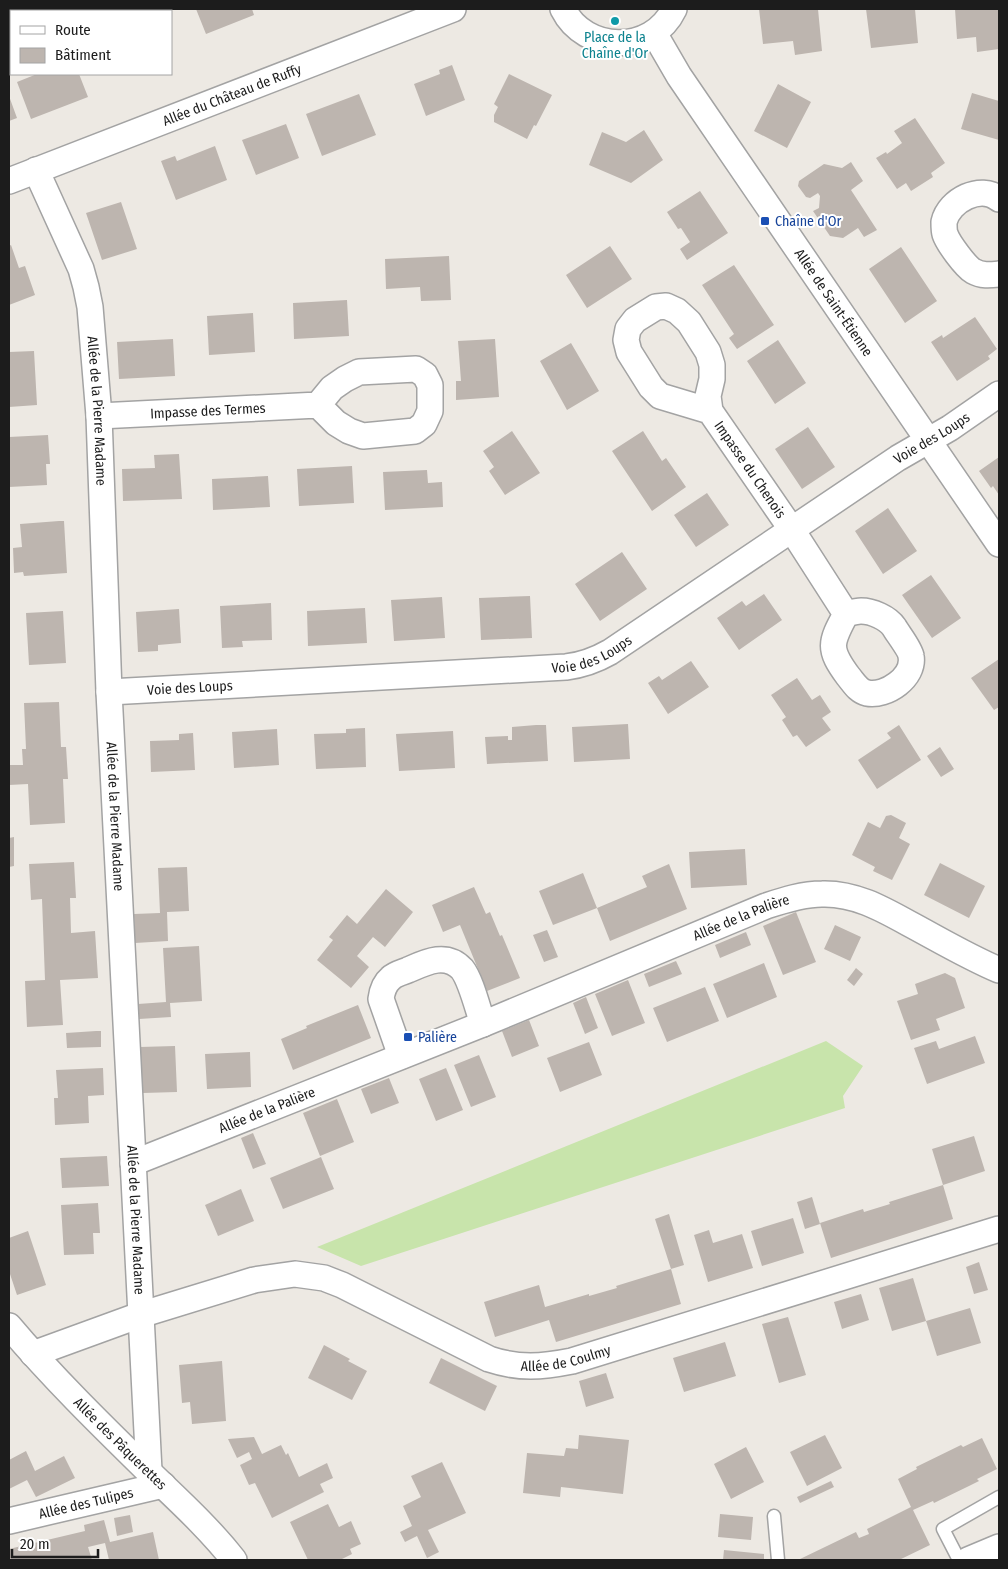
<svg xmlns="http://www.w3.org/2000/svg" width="1008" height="1569" viewBox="0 0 1008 1569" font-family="'Fira Sans Condensed',sans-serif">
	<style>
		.grass { fill: #c8e4ab }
		.building { fill: #bdb5af }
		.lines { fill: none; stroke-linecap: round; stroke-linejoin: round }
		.service-casing { stroke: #a3a3a3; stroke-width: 15 }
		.minor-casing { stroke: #a3a3a3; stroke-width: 28 }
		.service { stroke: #fff; stroke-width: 12 }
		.minor { stroke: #fff; stroke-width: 25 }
		.culture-dot { fill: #0f9aa8; stroke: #fff; stroke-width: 2 }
		.transit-dot { fill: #1a4fb4; stroke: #fff; stroke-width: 2 }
		.labels { text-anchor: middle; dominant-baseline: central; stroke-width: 4; stroke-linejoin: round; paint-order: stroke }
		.culture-label { font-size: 14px; fill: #0d838f; stroke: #fff }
		.street-label { font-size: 14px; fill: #1c1c1c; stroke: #fff }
		.transit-label { font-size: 14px; fill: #164399; stroke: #fff; text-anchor: start }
	</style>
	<rect width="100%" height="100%" fill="#ede9e3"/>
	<path class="grass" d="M826 1041 863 1066 843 1096 845 1108 361 1266 317 1247Z"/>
	<path class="building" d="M196 9H252L254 15 206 34Z
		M759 9H818L822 51 795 55 793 41 763 44Z
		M866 9H915L918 43 871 48Z
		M955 9H999V49L977 52 976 37 957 39Z
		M452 65 465 100 426 116 414 84 440 74 439 70Z
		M37 74H79L88 97 31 119 17 82Z
		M509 74 552 95 536 126 534 125 527 139 494 122V115L498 107 494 104Z
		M778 84 811 102 787 148 754 131Z
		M972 93 999 101V140L961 129Z
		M359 94 376 135 322 156 306 114Z
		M9 96 17 118 9 121Z
		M915 118 945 163 931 173 933 177 911 191 906 183 897 189 876 158 886 152 887 154 902 143 894 131Z
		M286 124 299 158 256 175 242 140Z
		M644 130 663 160 631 183 589 165 602 132 626 142Z
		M215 146 227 180 176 200 161 161 175 156 177 161Z
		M851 162 863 181 851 190 877 230 864 237 858 228 843 238 830 236 813 211 819 208 820 196 818 193 810 198 806 197 798 186 799 181 824 164 842 168Z
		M700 191 728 233 687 260 680 249 690 242 681 228 678 229 667 212Z
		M121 202 137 249 102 260 86 213Z
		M11 245 19 268 25 266 35 295 9 305V246Z
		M610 246 632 279 587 308 566 275Z
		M901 247 937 301 905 323 869 269Z
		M449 256 451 300 421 301 420 287 386 289 385 259Z
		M734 265 774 325 737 349 729 338 734 334 702 285Z
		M347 300 349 336 294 339 293 303Z
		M253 313 255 352 209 355 207 316Z
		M975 317 997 349 988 356 990 359 957 381 931 342 942 335 943 338Z
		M173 339 175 376 119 379 117 342Z
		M495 339 499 397 456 400V381H461L458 341Z
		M778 340 806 383 775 404 747 361Z
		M571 343 599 391 567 410 540 361Z
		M34 351 37 405 9 407V352Z
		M808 427 835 467 802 489 775 449Z
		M512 431 540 473 505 495 489 471 494 467 483 451Z
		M643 431 662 461 666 458 686 487 652 511 612 451Z
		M48 435 50 464H46L47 485 9 487V437Z
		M179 454 182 499 123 501 122 469 155 468 154 455Z
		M999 457V495L993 486 991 488 979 471Z
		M352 466 354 503 299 506 297 469Z
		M427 470 428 483 442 482 443 507 385 510 383 472Z
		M268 476 270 507 213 510 212 479Z
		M707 493 729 525 696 547 674 515Z
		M888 508 917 551 883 574 855 531Z
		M59 521H64L67 573 24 576 23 572 14 573 13 548 22 547 20 524Z
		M622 552 647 589 600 621 575 584Z
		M931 575 961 618 932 638 902 595Z
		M764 594 782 620 739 650 717 618 742 601 746 606Z
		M530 596 532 638 481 640 479 598Z
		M442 597 445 638 394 641 391 600Z
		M271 603 272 640 242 641 243 647 222 648 220 606Z
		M365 608 367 643 308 646 307 611Z
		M179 609 181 643 158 645V651L138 652 136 612Z
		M63 611 66 663 29 665 26 613Z
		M999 659V707L994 710 971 678Z
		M691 661 709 687 668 714 648 683 659 676 662 680Z
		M797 678 812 700 820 695 831 712 822 718 831 730 806 747 797 735 793 737 782 720 786 717 771 695Z
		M59 702 61 747H66L68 779H63L65 823 30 825 28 784 9 785V765H23L22 749H26L24 703Z
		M628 724 630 759 574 762 572 727Z
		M536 725H546L548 761 487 764 485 737 508 736V740H512V727Z
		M899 725 921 760 877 789 858 760 891 738 887 733Z
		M365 728 366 767 316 769 314 734 346 733V729Z
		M277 729 279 765 234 768 232 732Z
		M453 731 455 768 399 771 396 734Z
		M193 733 195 770 151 772 150 741 179 740V734Z
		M940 747 954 769 941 777 927 756Z
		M891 815 906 823 899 838 910 844 892 880 873 871 875 867 852 855 868 822 880 828 886 816Z
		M14 837V866L9 867V838Z
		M745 849 747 885 691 888 689 852Z
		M74 862 76 898H70L71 933 95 931 98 978 60 980 63 1025 27 1027 25 981 45 980 42 899 31 900 29 864Z
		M940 863 985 886 969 918 924 895Z
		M669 864 687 909 610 941 597 908 647 887 642 876Z
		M187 867 189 911 167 912 168 941 135 943 134 914 160 913 158 868Z
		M583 873 597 908 553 925 539 891Z
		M474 887 486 914 490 912 500 936 502 935 520 978 487 991 460 925 443 932 432 905Z
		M386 889 413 912 385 947 373 937 357 956 369 967 351 988 317 960 333 940 329 937 347 915 357 924Z
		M796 912 816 962 783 975 763 926Z
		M835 925 861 937 850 961 824 949Z
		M547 930 558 957 544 962 533 935Z
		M746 932 751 945 720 958 715 945Z
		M199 946 202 1001 170 1003 171 1017 139 1019 138 1004 166 1002 163 948Z
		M676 961 682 974 649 987 644 974Z
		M764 963 777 997 727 1018 713 984Z
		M856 968 863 974 854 986 847 980Z
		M945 973 955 978 965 1008 936 1019 940 1030 911 1040 897 1001 918 994 915 984Z
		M628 980 645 1023 612 1036 595 994Z
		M705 987 719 1021 667 1042 653 1008Z
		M586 997 598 1028 585 1034 573 1003Z
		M358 1005 371 1038 293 1070 281 1039 307 1028 306 1026Z
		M529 1020 539 1046 512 1057 502 1031Z
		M96 1031H101V1047L67 1048 66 1033Z
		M975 1036 985 1063 927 1084 914 1048 936 1041 939 1049Z
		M589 1042 602 1075 560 1092 547 1058Z
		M175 1046 177 1092 143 1093 140 1047Z
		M250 1052 251 1087 207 1089 205 1054Z
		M479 1055 496 1097 471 1107 454 1065Z
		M103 1068 104 1095 88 1096 89 1123 55 1125 54 1098H58L56 1070Z
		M446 1068 463 1110 436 1121 419 1079Z
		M389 1078 399 1103 371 1114 361 1089Z
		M337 1099 354 1142 320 1156 303 1113Z
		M253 1133 266 1164 253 1169 241 1138Z
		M974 1136 985 1171 943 1185 932 1149Z
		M107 1156 109 1186 62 1188 60 1158Z
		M321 1157 334 1189 283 1209 270 1178Z
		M943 1185 953 1219 831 1258 820 1223 863 1209 864 1212 890 1204 889 1202Z
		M241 1189 254 1221 218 1236 205 1205Z
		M812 1197 820 1224 805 1229 797 1202Z
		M98 1203 100 1233H93L94 1254 64 1255 61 1205Z
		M669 1214 684 1265 671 1269 655 1219Z
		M793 1218 804 1253 762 1266 751 1231Z
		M709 1230 713 1243 742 1234 753 1268 708 1282 694 1235Z
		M28 1231 46 1285 17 1295 9 1271V1238Z
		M979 1262 988 1290 974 1294 966 1267Z
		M671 1269 681 1304 556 1342 549 1320 495 1337 484 1302 539 1285 545 1307 589 1294V1296L617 1288 616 1286Z
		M913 1278 926 1321 970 1308 981 1343 937 1356 926 1321 892 1331 879 1288Z
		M861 1294 869 1320 842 1329 834 1302Z
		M788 1317 806 1375 779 1383 762 1324Z
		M725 1342 736 1376 684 1392 673 1358Z
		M324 1345 350 1359 348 1361 367 1371 352 1400 308 1378Z
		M441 1358 497 1386 485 1411 429 1383Z
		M222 1361 226 1421 192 1424 190 1402 182 1403 179 1365Z
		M606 1373 614 1398 586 1407 579 1381Z
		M579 1435 629 1440 623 1494 561 1487 560 1497 523 1493 527 1453 564 1456 566 1448 578 1449Z
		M825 1435 842 1468 807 1486 790 1452Z
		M254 1437 262 1454 281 1445 286 1455 288 1453 299 1477 327 1463 333 1478 320 1484 324 1492 272 1518 255 1483 249 1485 240 1465 252 1459 249 1452 237 1458 228 1439Z
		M982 1438 997 1469 977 1479 979 1481 969 1486 934 1503 933 1501 913 1510 930 1545 899 1560H798L856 1532 859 1538 869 1534 867 1529 911 1507 898 1479 917 1469 916 1467 961 1445 963 1447Z
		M746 1447 764 1482 731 1499 714 1464Z
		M26 1451 35 1471 64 1456 75 1478 36 1497 27 1480 9 1489V1460Z
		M442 1462 466 1513 428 1530 439 1552 427 1558 417 1536 405 1542 400 1532 412 1526 403 1506 421 1497 411 1476Z
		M831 1481 834 1487 800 1503 797 1497Z
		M328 1504 339 1527 351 1521 361 1544 350 1549 352 1554 340 1560H308L290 1522Z
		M720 1514 753 1517 751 1540 718 1537Z
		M130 1515 133 1532 117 1536 114 1518Z
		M104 1520 110 1542 153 1532 159 1560H109L105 1543 88 1547 92 1560H9V1549L85 1531 84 1525Z
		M724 1550 764 1554V1560H723Z"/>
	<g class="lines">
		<g class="service-casing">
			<path id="service" d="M774 1516 778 1560
				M959 1560 943 1529 999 1497"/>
		</g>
		<g class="minor-casing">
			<g id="minor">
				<path d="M563 9C585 53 652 55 674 9"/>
				<path id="s1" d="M654 33 679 76 999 544"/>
				<path id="s2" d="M36 170 81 269 86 287 90 307 99 416 109 692 149 1471"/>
				<path id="s3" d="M9 181 453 9"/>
				<path d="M999 199C981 184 949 200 944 222 944 225 944 231 945 234 948 243 965 266 973 271 982 276 990 275 999 274"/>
				<path id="s4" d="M710 411 660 396 651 387 629 352 626 340 628 329 635 320 656 307 666 306 677 311 689 322 708 352 712 365V379L708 396 710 411 792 530 846 614C830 643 828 649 848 676 854 683 858 691 867 693 886 697 915 677 911 656 910 649 898 634 894 627 888 618 872 611 861 611 856 611 850 613 846 614"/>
				<path id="s5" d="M99 416 318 405 336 423 349 431 363 436 415 431 424 424 430 411V385L425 375 416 369 359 372 345 379 332 388 318 405"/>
				<path id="s6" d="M109 692 566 667C583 665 596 660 610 652L898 458 950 428 999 394"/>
				<path d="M401 1056 381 999C382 991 385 983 391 978 395 974 403 972 408 970 426 962 446 952 462 969 471 980 478 1010 483 1024"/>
				<path id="s7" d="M133 1163 483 1024 766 906C784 900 803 894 822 894 854 893 881 908 908 923 938 939 968 957 999 970"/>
				<path id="s8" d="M9 1326C52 1377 101 1425 149 1472 178 1500 209 1528 234 1560"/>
				<path id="s9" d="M33 1354 140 1315 254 1280 295 1274 324 1278 342 1285 489 1359C519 1369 542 1367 572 1361L999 1229"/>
				<path id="s10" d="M9 1521 163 1485"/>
				<path d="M968 1560 999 1547"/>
			</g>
		</g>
		<use href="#service" class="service"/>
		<use href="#minor" class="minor"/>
	</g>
	<circle class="culture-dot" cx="615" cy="21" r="5"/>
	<g class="transit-dot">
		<rect x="760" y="216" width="10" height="10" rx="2.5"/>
		<rect x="403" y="1032" width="10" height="10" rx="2.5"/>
	</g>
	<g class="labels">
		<g class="culture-label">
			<text x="615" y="37">Place de la<tspan x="615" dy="16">Chaîne d'Or</tspan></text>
		</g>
		<g class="street-label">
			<text stroke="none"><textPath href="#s3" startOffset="239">Allée du Château de Ruffy</textPath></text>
			<text stroke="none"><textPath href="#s1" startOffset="324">Allée de Saint-Étienne</textPath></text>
			<text stroke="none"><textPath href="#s2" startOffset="252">Allée de la Pierre Madame</textPath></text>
			<text stroke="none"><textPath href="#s5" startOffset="109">Impasse des Termes</textPath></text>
			<text stroke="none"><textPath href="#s6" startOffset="891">Voie des Loups</textPath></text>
			<text stroke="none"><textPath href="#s4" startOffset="371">Impasse du Chenois</textPath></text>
			<text stroke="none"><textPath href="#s6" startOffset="486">Voie des Loups</textPath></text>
			<text stroke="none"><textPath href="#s6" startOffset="81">Voie des Loups</textPath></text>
			<text stroke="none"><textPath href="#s2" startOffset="658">Allée de la Pierre Madame</textPath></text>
			<text stroke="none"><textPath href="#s7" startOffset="656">Allée de la Palière</textPath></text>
			<text stroke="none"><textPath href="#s7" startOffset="144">Allée de la Palière</textPath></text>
			<text stroke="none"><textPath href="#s2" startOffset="1062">Allée de la Pierre Madame</textPath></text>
			<text stroke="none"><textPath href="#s9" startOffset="566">Allée de Coulmy</textPath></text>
			<text stroke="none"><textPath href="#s8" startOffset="162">Allée des Pâquerettes</textPath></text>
			<text stroke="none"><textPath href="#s10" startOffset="79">Allée des Tulipes</textPath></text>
		</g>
		<g class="transit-label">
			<text x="775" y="221">Chaîne d'Or</text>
			<text x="418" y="1037">Palière</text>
		</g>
	</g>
	<rect width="1008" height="1569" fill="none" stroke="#1c1c1c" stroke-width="20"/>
	<rect x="10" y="10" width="162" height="65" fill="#ffffff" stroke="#a4a4a4"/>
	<rect x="20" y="26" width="25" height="8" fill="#ffffff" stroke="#a4a4a4"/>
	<text x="55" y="35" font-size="15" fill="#1c1c1c">Route</text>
	<rect x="20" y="48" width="25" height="15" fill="#bdb5af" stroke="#a4a4a4"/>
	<text x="55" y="60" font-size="15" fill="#1c1c1c">Bâtiment</text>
	<path d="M12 1549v8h86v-8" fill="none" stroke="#1c1c1c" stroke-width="2.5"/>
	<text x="20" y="1549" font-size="15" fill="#1c1c1c" stroke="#ffffff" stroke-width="4" paint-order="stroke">20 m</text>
</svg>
